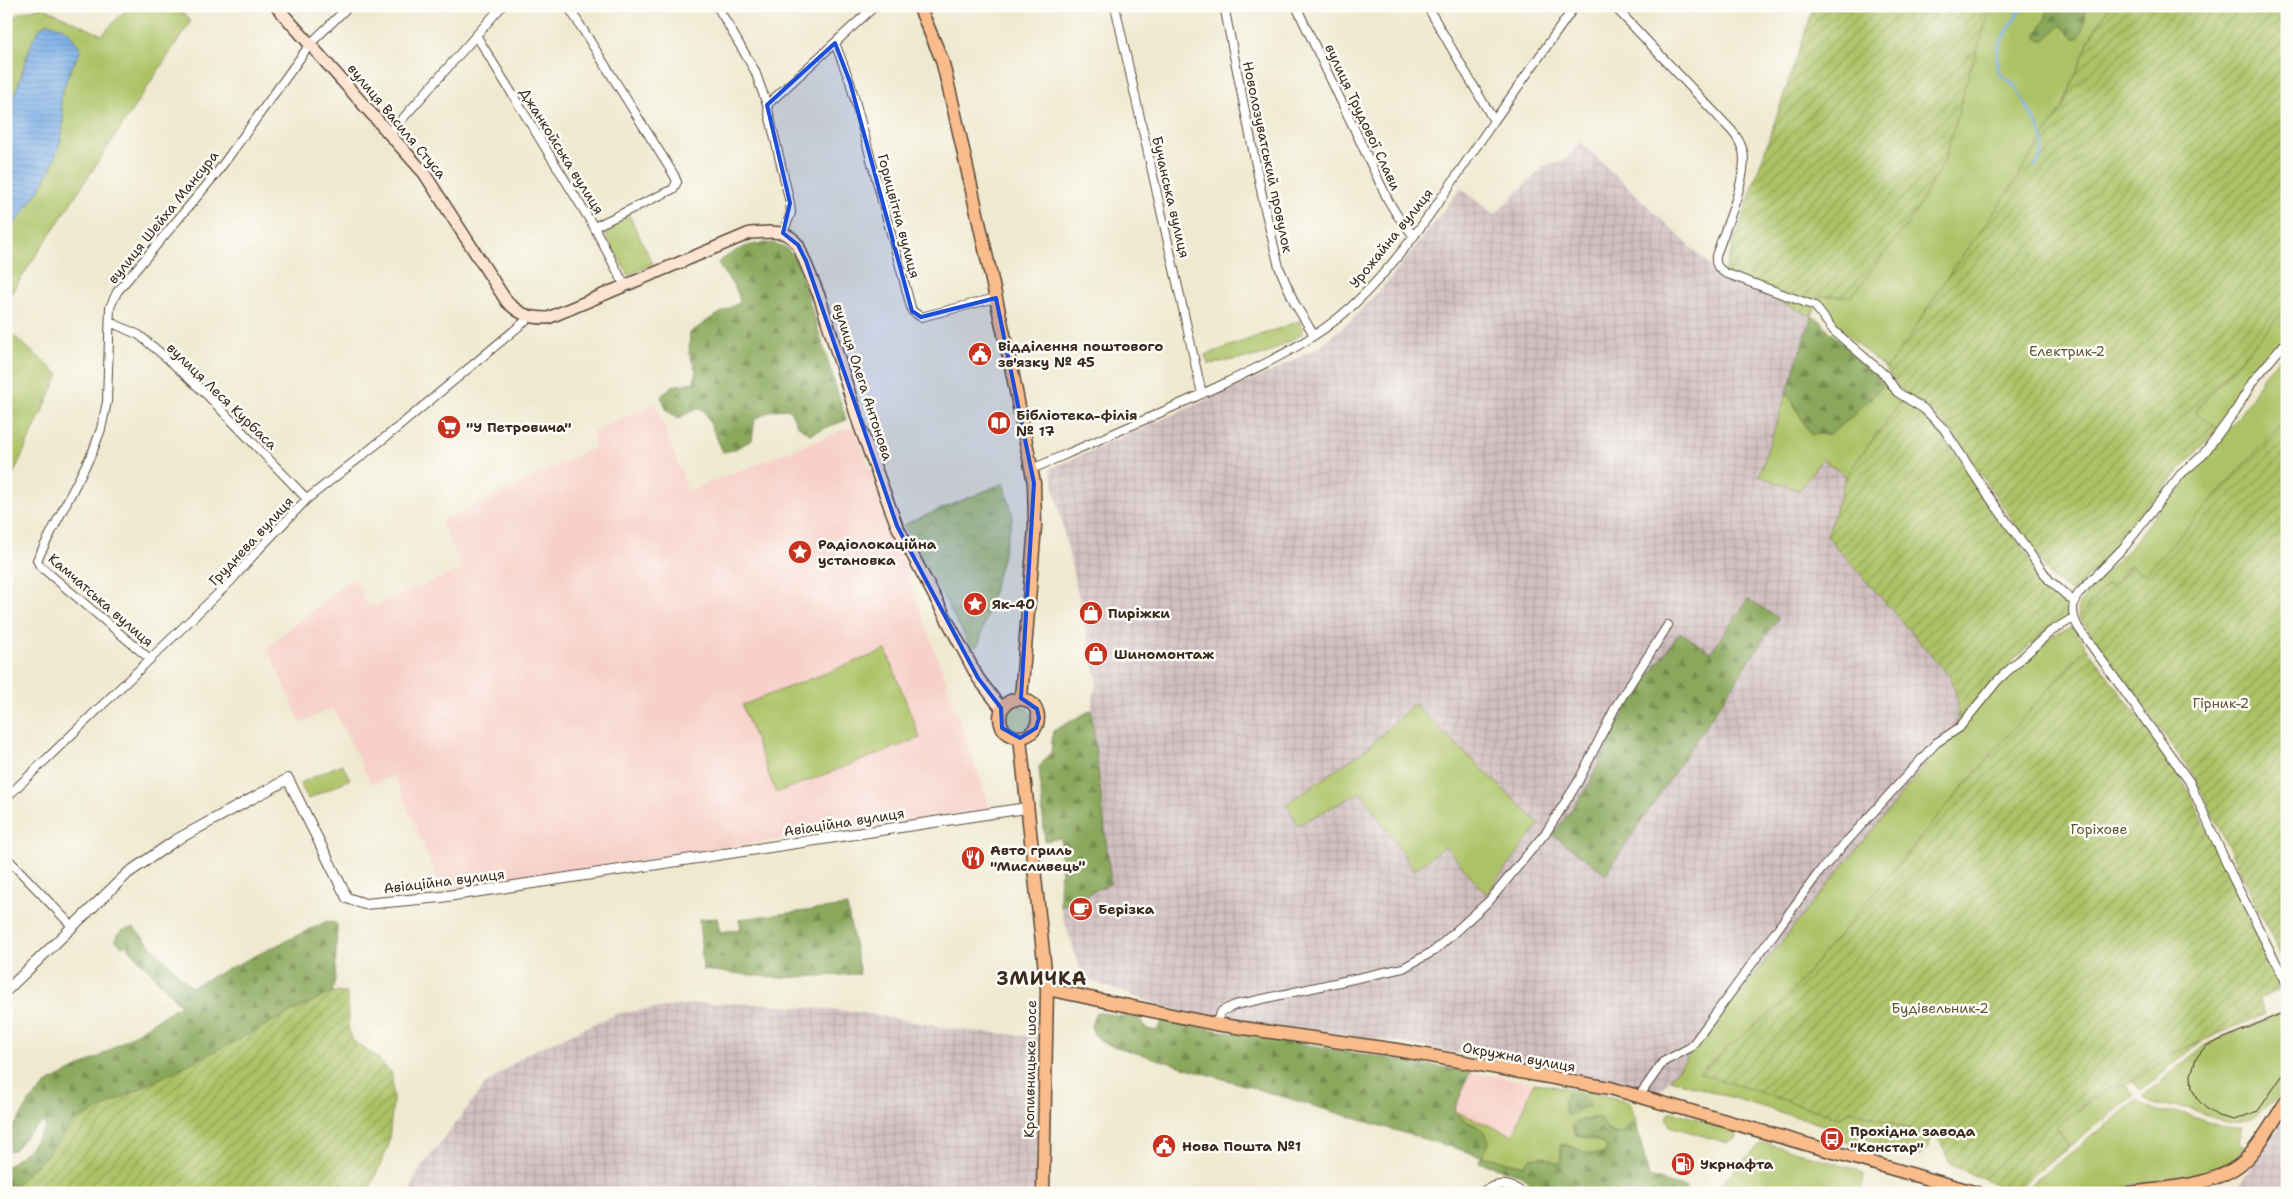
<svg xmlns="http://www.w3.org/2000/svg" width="2293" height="1199" viewBox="0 0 2293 1199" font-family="'Shantell Sans',sans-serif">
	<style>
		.built { fill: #f7d1c9 }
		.industrial { fill: url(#industrial-grid) }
		.grass { fill: #adc266; stroke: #747642 }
		.forest { fill: url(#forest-firs); stroke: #62693c }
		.park { fill: url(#park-crowns); stroke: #747642 }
		.garden { fill: url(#garden-furrows); stroke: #747642 }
		.water { fill: url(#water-rules); stroke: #5a6c82 }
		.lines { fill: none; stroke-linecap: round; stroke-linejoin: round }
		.stream { stroke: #7aaee7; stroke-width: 2.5 }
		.minor-casing { stroke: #564739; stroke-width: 10 }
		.tertiary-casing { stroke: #564739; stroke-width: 12 }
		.secondary-casing { stroke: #564739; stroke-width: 14 }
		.primary-casing { stroke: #564739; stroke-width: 15 }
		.minor { stroke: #fff; stroke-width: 8 }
		.tertiary { stroke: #fff; stroke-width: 10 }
		.secondary { stroke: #fde4d0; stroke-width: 11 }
		.primary { stroke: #f9bc8a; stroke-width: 12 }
		.tram { stroke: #3b2a1e; stroke-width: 1 }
		.marked { fill: #1d4ed8; fill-opacity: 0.2; stroke: #1d4ed8; stroke-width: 4; stroke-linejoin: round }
		.labels { text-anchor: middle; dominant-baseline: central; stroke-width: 5; stroke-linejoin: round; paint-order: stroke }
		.street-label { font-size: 14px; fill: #3b2a1e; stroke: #fdfcf7 }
		.poi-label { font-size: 14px; font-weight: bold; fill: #3b2a1e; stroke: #fdfcf7; text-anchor: start }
		.park-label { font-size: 14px; fill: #5d5834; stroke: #fdfcf7 }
		.district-label { font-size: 19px; font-weight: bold; letter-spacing: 1px; fill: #3b2a1e; stroke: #fdfcf7 }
	</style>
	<defs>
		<pattern id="industrial-grid" width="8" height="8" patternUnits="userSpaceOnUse" patternTransform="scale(1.25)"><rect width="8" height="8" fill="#d2bfc1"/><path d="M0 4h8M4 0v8" fill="none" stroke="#b5a4a5"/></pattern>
		<pattern id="forest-firs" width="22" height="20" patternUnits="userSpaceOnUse" patternTransform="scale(1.25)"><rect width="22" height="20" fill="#8aa85b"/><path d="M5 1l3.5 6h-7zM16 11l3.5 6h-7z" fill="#72894b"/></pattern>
		<pattern id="park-crowns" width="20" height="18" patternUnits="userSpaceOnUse" patternTransform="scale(1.25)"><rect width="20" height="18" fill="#adc266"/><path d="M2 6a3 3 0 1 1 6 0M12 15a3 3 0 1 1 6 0" fill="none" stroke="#8e9e53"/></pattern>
		<pattern id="garden-furrows" width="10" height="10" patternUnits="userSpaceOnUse" patternTransform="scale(1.25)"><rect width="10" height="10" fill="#adc266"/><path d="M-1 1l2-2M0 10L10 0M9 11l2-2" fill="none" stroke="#8e9e53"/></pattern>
		<pattern id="water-rules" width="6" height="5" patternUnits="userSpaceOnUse" patternTransform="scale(1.25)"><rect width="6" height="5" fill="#7aaee7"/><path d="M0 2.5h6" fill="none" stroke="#658ebb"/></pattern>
	</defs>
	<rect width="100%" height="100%" fill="#fdfcf7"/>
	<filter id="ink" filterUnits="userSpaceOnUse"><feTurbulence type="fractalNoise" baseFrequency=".02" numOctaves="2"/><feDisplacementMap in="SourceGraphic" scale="10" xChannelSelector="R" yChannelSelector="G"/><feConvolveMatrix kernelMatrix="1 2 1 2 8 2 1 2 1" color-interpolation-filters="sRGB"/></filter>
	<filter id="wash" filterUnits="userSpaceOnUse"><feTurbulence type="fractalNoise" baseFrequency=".0096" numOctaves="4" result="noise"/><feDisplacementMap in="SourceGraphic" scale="20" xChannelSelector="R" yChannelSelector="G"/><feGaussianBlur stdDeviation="1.12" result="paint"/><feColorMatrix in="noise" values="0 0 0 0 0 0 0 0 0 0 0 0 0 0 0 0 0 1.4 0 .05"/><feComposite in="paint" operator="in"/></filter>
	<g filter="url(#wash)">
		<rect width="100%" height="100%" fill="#efe9cf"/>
		<path class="built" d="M655 403 688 491 854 426 892 528 990 808 442 890 394 775 371 784 333 708 301 723 267 647 353 578 369 607 462 570 441 522 595 447 593 432Z
			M1470 1072 1534 1083 1513 1135 1454 1111Z"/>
		<path class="industrial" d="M1581 142 1722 277 1812 316 1759 475 1821 459 1846 476 1827 536 1950 677 1958 698 1959 711 1956 727 1657 1095 1611 1081 1396 1042 1181 1013 1083 978 1060 907 1111 882 1091 710 1097 679 1050 469 1279 368 1320 346 1355 317 1394 274 1461 188 1494 215 1544 166 1564 161Z
			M701 1003 761 1004 856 1012 961 1030 1038 1037 1036 1193H409L419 1170 485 1085 528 1053 619 1013Z
			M2287 1113V1193H2234Z"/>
		<path class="grass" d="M129 6H175L191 21 6 301V233C31 206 62 161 63 122 64 114 60 107 61 99 64 81 73 65 81 49H29L16 92 6 110V33L17 14 42 7 102 35Z
			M1992 6H2049L2045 20 2036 37 2043 41 2061 25 2073 38 2085 21 2084 6H2110L2090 38 2062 109 1998 207 1950 273 1907 341 1886 369 1835 324 1817 303 1820 296 1965 84Z
			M629 215 653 264 628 275 604 232 605 228Z
			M2287 307V337L2250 379 2234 409 2218 428 2194 413Z
			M1299 321 1304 333 1264 355 1208 364 1205 355Z
			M6 329 59 375 6 490Z
			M2287 350V418L2144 575 2130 565 2112 586 2107 584 2079 617 2077 610 2079 604 2096 581 2129 549 2184 476 2207 455 2242 413 2264 375Z
			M1884 385 1901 401 1846 476 1822 459 1799 491 1759 476 1787 391 1810 434H1830L1856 413Z
			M2073 627 2086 647 1967 782 1782 1003 1699 1073 1841 1118 1851 1110 1932 1137 1928 1148 1920 1156 1863 1139 1855 1144 1841 1139 1843 1131 1670 1079 1947 738 2000 683 2051 636Z
			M886 650 920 738 776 793 742 705Z
			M1414 704 1540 824 1486 894 1445 846 1414 870 1361 792 1298 825 1286 804 1366 749Z
			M1007 718a12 12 0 1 1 24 0a12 12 0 1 1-24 0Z
			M342 764 350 779 308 799 300 783Z
			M2287 1006V1086C2280 1096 2272 1103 2263 1110 2229 1138 2216 1112 2181 1107 2168 1105 2152 1108 2142 1097L2205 1045 2280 1013Z
			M2203 1040 2140 1091 2133 1082 2171 1054Z
			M1534 1083 1589 1092 1628 1101 1631 1104 1637 1126 1632 1124C1624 1131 1619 1136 1608 1131L1603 1123 1593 1117 1574 1123 1572 1126 1574 1134C1586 1140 1597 1137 1607 1148L1605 1153C1583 1159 1576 1143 1561 1145V1160L1558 1164 1551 1160 1524 1166 1481 1156 1476 1125 1465 1121 1454 1111 1513 1135Z
			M2125 1084 2134 1096 2069 1147 2057 1125 2111 1087Z
			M2138 1100C2143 1106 2150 1109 2158 1111 2165 1113 2174 1111 2181 1113 2203 1117 2220 1129 2242 1128L2238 1141 2246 1148 2232 1161 2201 1175 2080 1193H2020Z
			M1670 1112H1674L1731 1129 1736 1135 1735 1139 1727 1143 1670 1126 1666 1119Z
			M1766 1143 1858 1170 1863 1175 1861 1193H1749L1728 1188 1720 1193H1711L1759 1145Z"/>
		<path class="forest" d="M2049 6H2084C2084 17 2086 29 2078 38H2073L2061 25 2043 41 2036 37 2045 20Z
			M763 243C784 244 788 246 798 264L846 420 810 434 797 425 790 409 773 410 755 419 752 440 733 450 723 452 704 410 696 409 679 418 667 411 661 396 672 386 694 382 696 370 689 354 690 333 710 319 740 302C737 283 726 280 718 263 732 251 745 245 763 243Z
			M1812 316 1821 321 1828 330 1882 378 1884 385 1856 413 1830 434H1810L1787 391Z
			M1748 599 1778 618 1606 874 1553 835 1587 788 1624 712 1680 632 1711 652Z
			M1091 710 1111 883 1060 907 1061 838 1045 841 1039 767 1051 753 1053 731Z
			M847 906 860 974 778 978 703 970 699 919 717 918 720 932 741 929 739 919Z
			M327 921 337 924 335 980 332 992 74 1122 45 1157 12 1188 6 1189V1167L27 1151 47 1125 42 1123 29 1133 14 1150 6 1151V1132L17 1122 30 1101 49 1082 97 1058 180 1005 126 945 122 947 115 940C119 930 124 929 134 928L191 987Z
			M1096 1012 1140 1019 1145 1028 1156 1031 1162 1021 1470 1072 1454 1111C1458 1115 1462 1120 1467 1122 1478 1127 1488 1130 1489 1144L1482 1156 1524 1166 1531 1158 1544 1156 1558 1164 1561 1160V1145C1575 1143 1583 1159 1605 1153L1607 1148C1598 1138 1588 1137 1576 1135L1572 1126C1578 1120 1592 1116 1600 1119 1608 1128 1608 1136 1622 1133 1627 1126 1629 1123 1637 1126L1649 1177 1687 1188 1683 1193H1539L1521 1175 1479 1162 1481 1156 1103 1043 1094 1034 1091 1026Z
			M1567 1093C1576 1092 1586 1096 1590 1104L1589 1107C1579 1106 1575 1116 1566 1115L1563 1101Z"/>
		<path class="park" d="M1004 483 1013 517 979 644 974 648 968 642 903 525Z"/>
		<path class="garden" d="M1814 6H1992L1970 70 1945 160 1909 222 1852 296H1820L1812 316 1722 277Z
			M2110 6H2287V307L2194 412 2218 428 2179 471 2124 542 2072 594 2053 579 1947 426 1925 406 1900 389 1886 369 1907 341 1950 273 1998 207 2062 109 2090 38Z
			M1901 401 1921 412 1940 431 2046 582 2070 604 2068 617C2023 645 1988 685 1956 727 1960 705 1958 697 1950 677L1827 536 1846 476Z
			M2287 418V969L2194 776 2079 617 2107 584 2112 586 2131 565 2144 575Z
			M2086 647 2164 751 2184 782 2282 986 2279 990 2259 998 2265 1014 2171 1054 2133 1082 2110 1087 2057 1125 2069 1147 2012 1192 1951 1165 1939 1139 1851 1110 1841 1118 1698 1073 1782 1003 1967 782Z
			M332 992 347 993 349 1033 354 1042 375 1056 392 1074 393 1103 388 1147 368 1193H6V1189L12 1188 45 1157 74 1122Z"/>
		<path class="water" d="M48 23 66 29 81 49C73 65 64 81 61 99 60 107 64 114 63 122 62 160 31 207 6 233V110L16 92 33 39 40 28Z"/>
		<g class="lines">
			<path class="stream" d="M2023 6 1998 46 1997 59 1999 72 2015 86 2040 130 2044 146 2041 157 2035 166"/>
		</g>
	</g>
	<g filter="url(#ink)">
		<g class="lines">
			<g class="minor-casing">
				<path id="minor" d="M717 6 755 71 767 105 790 203 791 213 783 233
					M1115 6 1202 394
					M1224 6 1264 205 1279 267 1295 304 1314 335
					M1296 6 1388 200 1397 215 1413 235
					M1614 6 1732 131C1737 137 1741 144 1743 151 1749 175 1724 231 1716 256 1715 265 1718 268 1725 273L1815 306 1834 331 1885 375 1897 392 1924 409 1944 429 1987 494 2049 580 2074 602
					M476 35 594 227 673 189 677 182 674 175 568 6
					M835 43 850 82 912 311 921 317 996 298
					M767 105 875 6
					M1494 121 1575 6
					M390 133 502 6
					M594 227 625 286
					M110 322 139 335 169 360 207 395 307 499
					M2287 341 2253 381 2236 410 2202 456 2181 474 2125 546 2078 594C2071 606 2072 615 2078 627L2189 781 2234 880 2287 984
					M1032 469C1094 442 1157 415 1219 386 1265 364 1313 342 1351 307 1408 254 1450 184 1494 121L1427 6
					M150 659 40 566 37 560 93 451 101 429 107 402 110 307 117 292 216 174 311 43 349 6
					M6 798 229 583 260 548 307 499 397 428 529 318
					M6 857 72 926
					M1215 1024 1222 1011 1235 1005 1403 968 1434 951 1490 900 1547 831 1578 782 1616 706 1668 625
					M1639 1096 1663 1062 1691 1047 1820 871 1936 743 1959 728 1998 680 2050 632 2073 618
					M1480 1193C1496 1183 1507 1181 1523 1193"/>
			</g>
			<g class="tertiary-casing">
				<path id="tertiary" d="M6 991 128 873 176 840 288 779 347 898 365 904 441 897 1026 808"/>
			</g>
			<g class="secondary-casing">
				<path id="secondary" d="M276 6 424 173 507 302C521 315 529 318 548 318L750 233 770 232 783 233 792 238 798 245 820 298 859 424 897 526 978 678 1001 708"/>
			</g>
			<g class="primary-casing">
				<path id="primary" d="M919 6 942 60 955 114 1011 366 1034 483 1035 526 1021 698
					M1000 718a19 19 0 1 1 38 0a19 19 0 1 1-38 0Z
					M1020 738 1047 989 1043 1193
					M1047 989 1215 1024 1397 1050 1610 1088 1977 1193
					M2129 1193C2164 1188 2219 1186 2245 1160 2262 1143 2274 1120 2287 1100"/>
			</g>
			<use href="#minor" class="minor"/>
			<use href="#tertiary" class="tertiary"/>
			<use href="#secondary" class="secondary"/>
			<use href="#primary" class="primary"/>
			<path class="tram" d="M2287 1011 2206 1046 2196 1058 2191 1075 2192 1088 2197 1099 2207 1109 2218 1116 2234 1120 2258 1111 2287 1069"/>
		</g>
	</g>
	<path class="marked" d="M835 43 850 82 912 311 921 317 996 298 1034 483 1021 698 1037 709 1039 718 1036 728 1020 738 1002 728 1001 708 978 678 897 526 806 261 798 245 783 233 790 203 767 105Z"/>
	<defs>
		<g id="civic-disc" transform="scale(1.25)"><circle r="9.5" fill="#c8321e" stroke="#fdfcf7"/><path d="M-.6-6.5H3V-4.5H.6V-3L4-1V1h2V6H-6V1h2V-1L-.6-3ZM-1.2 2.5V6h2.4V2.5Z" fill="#fff"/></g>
		<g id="library-disc" transform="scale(1.25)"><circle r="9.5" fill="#c8321e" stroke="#fdfcf7"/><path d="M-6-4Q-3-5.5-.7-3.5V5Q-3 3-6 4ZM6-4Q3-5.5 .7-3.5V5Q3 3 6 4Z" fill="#fff"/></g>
		<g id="supermarket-disc" transform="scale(1.25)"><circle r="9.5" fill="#c8321e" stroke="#fdfcf7"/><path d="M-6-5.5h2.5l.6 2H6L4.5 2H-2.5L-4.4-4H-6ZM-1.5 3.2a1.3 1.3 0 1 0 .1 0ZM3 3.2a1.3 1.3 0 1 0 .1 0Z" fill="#fff"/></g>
		<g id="sight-disc" transform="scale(1.25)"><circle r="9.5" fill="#c8321e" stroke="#fdfcf7"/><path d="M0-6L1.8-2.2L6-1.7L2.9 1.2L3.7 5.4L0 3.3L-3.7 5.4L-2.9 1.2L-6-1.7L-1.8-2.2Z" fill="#fff"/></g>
		<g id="shop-disc" transform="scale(1.25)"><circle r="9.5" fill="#c8321e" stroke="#fdfcf7"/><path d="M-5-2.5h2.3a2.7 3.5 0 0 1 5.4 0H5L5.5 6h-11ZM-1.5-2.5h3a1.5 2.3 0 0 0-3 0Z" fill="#fff"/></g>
		<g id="restaurant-disc" transform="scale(1.25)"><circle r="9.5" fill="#c8321e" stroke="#fdfcf7"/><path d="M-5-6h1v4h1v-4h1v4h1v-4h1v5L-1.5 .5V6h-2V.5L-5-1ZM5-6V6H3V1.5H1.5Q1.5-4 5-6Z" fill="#fff"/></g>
		<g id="cafe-disc" transform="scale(1.25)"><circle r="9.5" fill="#c8321e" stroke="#fdfcf7"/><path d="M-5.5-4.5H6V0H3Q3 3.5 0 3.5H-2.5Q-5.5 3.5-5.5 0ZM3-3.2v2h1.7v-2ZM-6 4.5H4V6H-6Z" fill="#fff"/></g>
		<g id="bus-disc" transform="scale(1.25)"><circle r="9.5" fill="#c8321e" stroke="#fdfcf7"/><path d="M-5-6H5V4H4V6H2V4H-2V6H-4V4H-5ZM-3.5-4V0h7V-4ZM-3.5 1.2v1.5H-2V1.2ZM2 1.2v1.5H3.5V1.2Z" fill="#fff"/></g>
		<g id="fuel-disc" transform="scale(1.25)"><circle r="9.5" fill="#c8321e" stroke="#fdfcf7"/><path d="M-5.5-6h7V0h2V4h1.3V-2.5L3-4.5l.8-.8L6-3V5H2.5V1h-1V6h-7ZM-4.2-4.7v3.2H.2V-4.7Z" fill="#fff"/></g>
	</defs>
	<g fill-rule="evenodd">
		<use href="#civic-disc" x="980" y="354"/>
		<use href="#library-disc" x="999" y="423"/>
		<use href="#supermarket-disc" x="449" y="427"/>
		<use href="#sight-disc" x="800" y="552"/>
		<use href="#sight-disc" x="975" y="604"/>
		<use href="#shop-disc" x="1091" y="613"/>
		<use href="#shop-disc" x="1096" y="654"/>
		<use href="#restaurant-disc" x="973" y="858"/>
		<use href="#cafe-disc" x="1081" y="909"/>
		<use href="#bus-disc" x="1832" y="1139"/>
		<use href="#civic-disc" x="1164" y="1146"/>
		<use href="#fuel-disc" x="1683" y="1164"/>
	</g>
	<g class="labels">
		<g class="street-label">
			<text transform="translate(1363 117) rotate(65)">вулиця Трудової Слави</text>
			<text transform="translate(397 121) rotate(50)">вулиця Василя Стуса</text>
			<text transform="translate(562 151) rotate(58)">Джанкойська вулиця</text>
			<text transform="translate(1268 157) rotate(78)">Новолозуватський провулок</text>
			<text transform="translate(1171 197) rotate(77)">Бучанська вулиця</text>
			<text transform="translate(899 216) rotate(75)">Горицвітна вулиця</text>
			<text transform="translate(163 217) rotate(-51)">вулиця Шейха Мансура</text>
			<text transform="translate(1391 238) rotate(-51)">Урожайна вулиця</text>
			<text transform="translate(863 382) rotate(72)">вулиця Олега Антонова</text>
			<text transform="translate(222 396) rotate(44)">вулиця Леся Курбаса</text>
			<text transform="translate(251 541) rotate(-47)">Груднева вулиця</text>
			<text transform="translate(101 600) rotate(41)">Камчатська вулиця</text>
			<text transform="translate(844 822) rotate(-9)">Авіаційна вулиця</text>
			<text transform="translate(444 881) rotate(-7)">Авіаційна вулиця</text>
			<text transform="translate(1519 1057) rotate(10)">Окружна вулиця</text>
			<text transform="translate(1030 1069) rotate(-89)">Кропивницьке шосе</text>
		</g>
		<g class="poi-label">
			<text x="998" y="346">Відділення поштового<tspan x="998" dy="16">зв'язку № 45</tspan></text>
			<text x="1016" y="415">Бібліотека-філія<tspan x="1016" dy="16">№ 17</tspan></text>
			<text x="466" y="427">"У Петровича"</text>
			<text x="818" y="544">Радіолокаційна<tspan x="818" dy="16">установка</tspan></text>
			<text x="992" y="604">Як-40</text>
			<text x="1108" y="613">Пиріжки</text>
			<text x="1114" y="654">Шиномонтаж</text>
			<text x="990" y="850">Авто гриль<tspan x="990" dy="16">"Мисливець"</tspan></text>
			<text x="1098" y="909">Берізка</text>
			<text x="1850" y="1131">Прохідна завода<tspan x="1850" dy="16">"Констар"</tspan></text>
			<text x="1182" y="1146">Нова Пошта №1</text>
			<text x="1700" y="1164">Укрнафта</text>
		</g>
		<g class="park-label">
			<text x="2067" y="351">Електрик-2</text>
			<text x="2221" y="703">Гірник-2</text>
			<text x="2099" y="829">Горіхове</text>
			<text x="1940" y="1008">Будівельник-2</text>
		</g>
		<g class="district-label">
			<text x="1042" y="978">ЗМИЧКА</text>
		</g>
	</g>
	<rect width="2293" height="1199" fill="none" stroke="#fdfcf7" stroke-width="25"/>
</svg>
